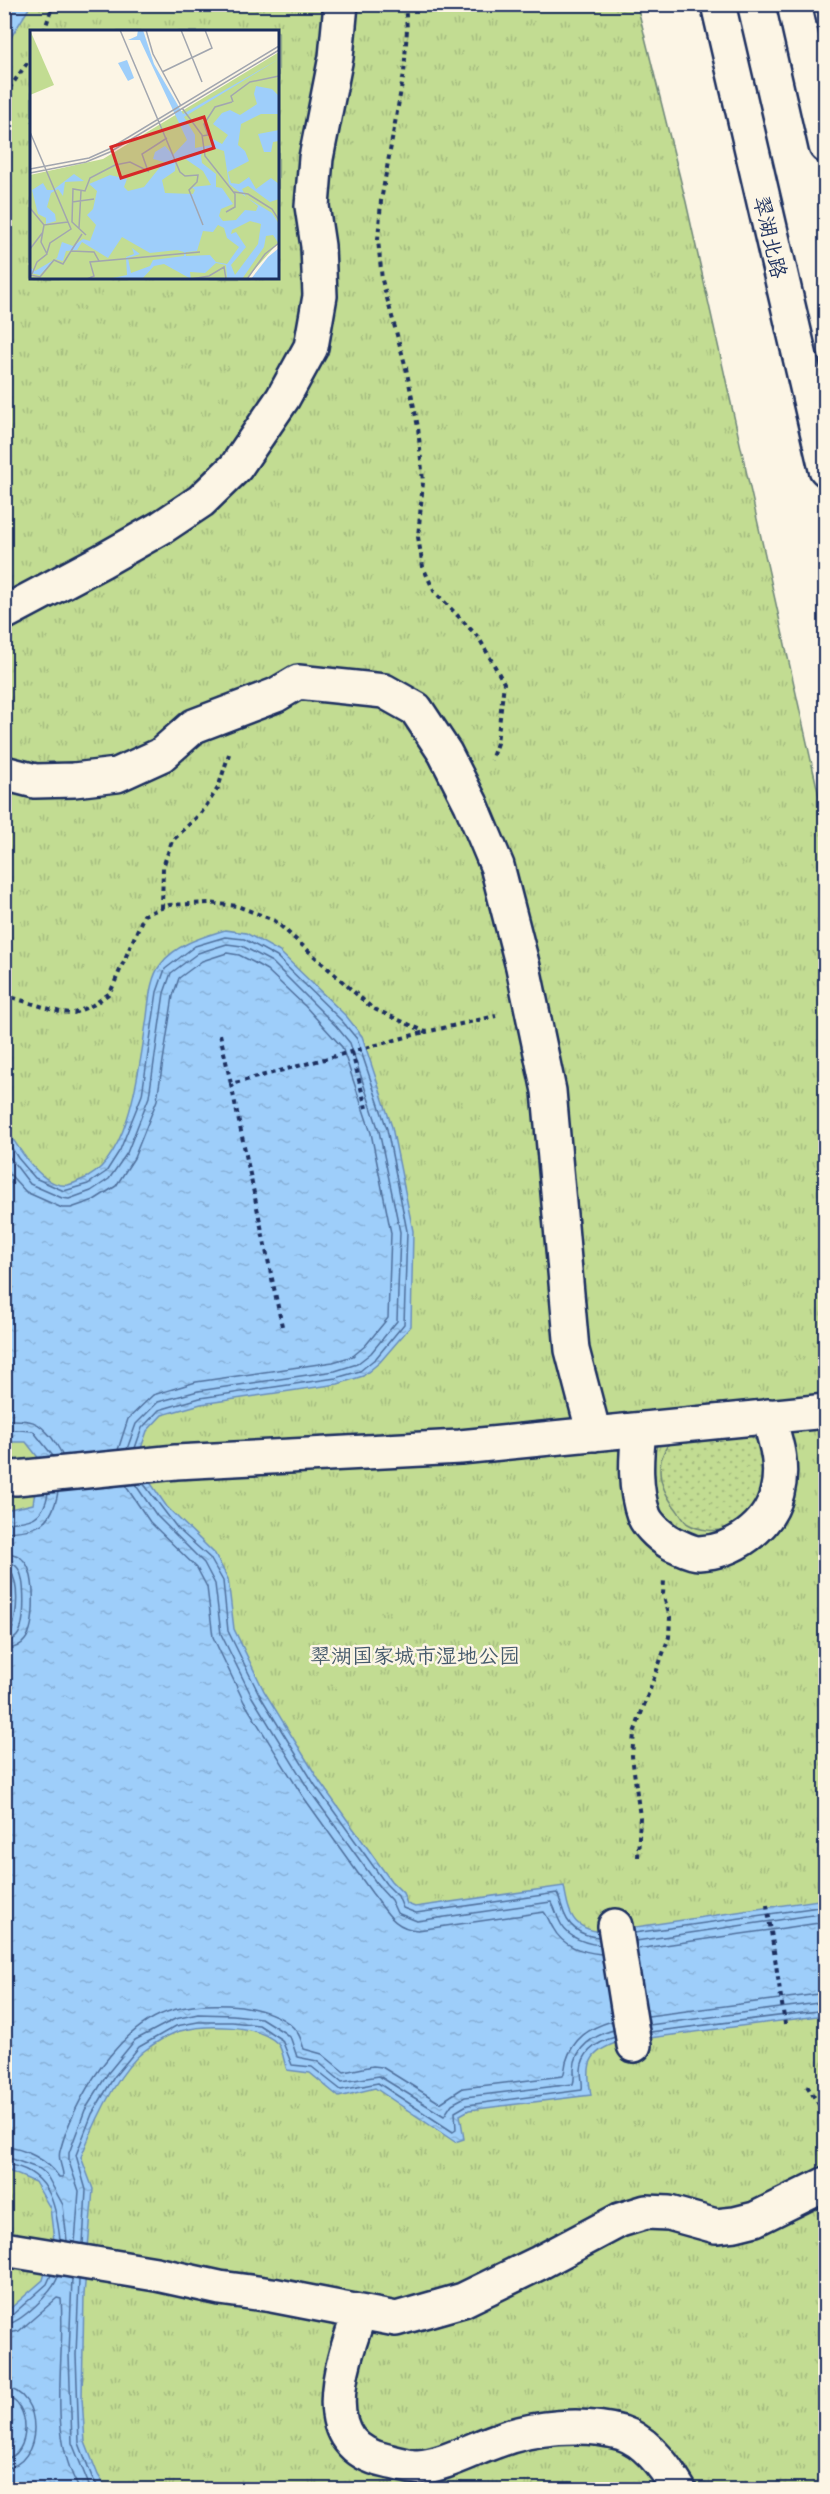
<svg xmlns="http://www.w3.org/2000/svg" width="830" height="2494" viewBox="0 0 830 2494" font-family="'Comic Neue','LXGW WenKai TC',sans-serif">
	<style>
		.park { fill: url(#park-tufts); stroke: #6e8678; stroke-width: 1.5; fill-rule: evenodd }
		.garden { fill: url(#garden-dots); stroke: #6e8678; stroke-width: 1.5 }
		.water { fill: url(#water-ripples); stroke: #6a8ebc; stroke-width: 1.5 }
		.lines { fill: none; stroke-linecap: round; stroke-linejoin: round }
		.shore { stroke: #4f6f9c; stroke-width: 1.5 }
		.minor-casing { stroke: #1b2f5e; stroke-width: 38 }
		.path { stroke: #1b2f5e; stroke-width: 4; stroke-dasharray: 4.5 4.5; stroke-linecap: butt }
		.minor { stroke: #fcf5e5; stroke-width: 33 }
		.labels { text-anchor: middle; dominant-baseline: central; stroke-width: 5; stroke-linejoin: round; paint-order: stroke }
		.street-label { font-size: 21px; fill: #1b2f5e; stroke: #fcf5e5 }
		.park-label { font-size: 21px; fill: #455a6b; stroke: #fcf5e5 }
		.inset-road { fill: none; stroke: #a2a6af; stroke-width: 1.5 }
		.view { fill: #d62828; fill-opacity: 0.15; stroke: #d62828; stroke-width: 3 }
		.inset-edge { fill: none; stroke: #1b2f5e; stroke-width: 3 }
	</style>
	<defs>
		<pattern id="park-tufts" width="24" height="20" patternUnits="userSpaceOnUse" patternTransform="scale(1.5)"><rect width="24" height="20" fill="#c2dc92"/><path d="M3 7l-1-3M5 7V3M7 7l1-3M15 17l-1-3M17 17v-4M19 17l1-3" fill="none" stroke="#a6bd80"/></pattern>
		<pattern id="garden-dots" width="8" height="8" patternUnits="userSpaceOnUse" patternTransform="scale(1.5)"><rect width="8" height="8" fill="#c2dc92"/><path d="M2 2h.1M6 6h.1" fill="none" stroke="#a6bd80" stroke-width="1.8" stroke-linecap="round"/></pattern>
		<pattern id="water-ripples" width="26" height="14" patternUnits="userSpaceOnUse" patternTransform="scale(1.5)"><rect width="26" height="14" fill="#9ecefa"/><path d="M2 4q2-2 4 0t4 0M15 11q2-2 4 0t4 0" fill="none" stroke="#88b1d9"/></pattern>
	</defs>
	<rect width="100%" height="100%" fill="#fcf5e5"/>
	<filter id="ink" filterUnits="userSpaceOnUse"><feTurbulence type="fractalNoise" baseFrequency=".0167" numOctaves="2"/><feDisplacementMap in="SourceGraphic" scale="12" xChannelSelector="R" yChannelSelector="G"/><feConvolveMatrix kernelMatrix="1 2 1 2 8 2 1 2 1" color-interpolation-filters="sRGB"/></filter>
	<g filter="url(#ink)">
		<path class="park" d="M5 5H637L686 202 825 823V2489L5 2490ZM32 32H278V278H32Z"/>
		<path class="garden" d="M678 1433H746L766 1447C767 1457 769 1469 767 1479 765 1496 745 1522 729 1528 718 1533 698 1530 688 1524 684 1522 680 1514 677 1510 656 1484 652 1458 678 1433Z"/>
		<path class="water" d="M5 4 31 5 5 47 4 5Z
			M225 930 246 933 280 952 347 1017 362 1036 392 1127 413 1231 411 1326 380 1362 363 1376 338 1384 201 1404 162 1415 147 1431 140 1451 145 1475 167 1507 215 1554 228 1579 234 1629 264 1691 320 1782 391 1881 403 1893 407 1904 415 1907 564 1886C569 1913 571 1929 602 1932L825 1899V2015L619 2042C587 2052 586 2064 591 2095L469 2110 460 2115 464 2139 455 2142 375 2088 339 2097 310 2073 287 2070C284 2063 283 2050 278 2044 259 2024 206 2024 180 2031 169 2034 153 2044 144 2051 116 2073 94 2124 81 2157L93 2189 84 2295 82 2398 85 2442 98 2475 107 2489H5V2457L11 2428 4 2400 5 2313 43 2280 54 2240 50 2208 35 2182 4 2169V1639L10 1616V1586L4 1564 5 1510 33 1504 40 1460 26 1442H5L4 1125C16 1144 41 1189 68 1185 72 1184 77 1182 81 1180 131 1163 140 1062 147 1017 149 1001 150 977 161 964 176 944 203 937 225 930Z"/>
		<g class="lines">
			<path class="shore" d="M4 1136 18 1158 35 1178 64 1191 88 1184 106 1172 120 1150 142 1095 157 992 165 969 195 946 225 937 244 939 277 957 342 1021 357 1039 387 1129 407 1231 404 1324 376 1358 360 1371 336 1378 200 1398 159 1410 142 1428 135 1448
				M4 1150 30 1184 62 1198 69 1199 91 1191 109 1179 127 1153 149 1097 164 993 171 973 198 953 227 944 242 946 272 962 336 1026 350 1043 379 1131 400 1232 397 1321 371 1353 357 1364 335 1371 198 1391 158 1402 136 1424 127 1449
				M4 1168 26 1192 62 1208H71L94 1200 116 1186 134 1158 157 1100 173 996 179 978 202 961 227 953 239 955 253 962 267 970 305 1006 342 1047 371 1133 391 1233 388 1318 365 1346 353 1356 333 1362 196 1382 153 1395 128 1419 118 1450
				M4 1420C29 1420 36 1418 52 1438 56 1444 60 1449 62 1455
				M4 1429 33 1431 53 1456
				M143 1483 178 1529 210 1558 223 1581 228 1631 259 1694 315 1785 386 1884 398 1896 403 1908 416 1913 557 1893C560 1898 560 1902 562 1907 567 1926 580 1936 599 1937
				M135 1484 157 1516 204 1563 215 1584 221 1634 252 1697 309 1790 380 1888 391 1900 397 1913 417 1921 551 1902C555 1907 556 1914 559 1920 566 1937 582 1943 600 1945
				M125 1485 150 1522 197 1568 207 1587 213 1637 244 1702 302 1795 372 1893C386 1910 393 1929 418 1930L544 1912C548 1917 550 1923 553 1928 563 1947 582 1952 601 1954
				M4 1523C30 1522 44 1519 48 1493
				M4 1532C38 1531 52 1525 58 1492
				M4 1553C13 1553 20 1555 25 1562 36 1576 36 1626 25 1640 20 1647 13 1649 4 1650
				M4 1562C10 1562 14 1563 17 1567 26 1577 26 1625 17 1636 14 1640 10 1640 4 1641
				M4 1569 10 1570C20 1585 17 1614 12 1630L4 1633
				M634 1933 826 1906
				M636 1941 826 1913
				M637 1949 826 1922
				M648 2016 826 1993
				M649 2025 826 2002
				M650 2032 826 2010
				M4 2147C24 2148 48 2160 59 2177H63C64 2169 57 2161 60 2151 73 2100 119 2025 173 2010 194 2004 218 2004 241 2006 260 2009 285 2015 297 2032 301 2037 302 2044 304 2049L322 2054 344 2072 373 2066 382 2067 440 2103 463 2088 563 2076C565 2071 565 2067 566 2062 573 2038 589 2028 612 2021
				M4 2156 40 2169 46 2174 63 2205 67 2241
				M4 2164C49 2169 56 2203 60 2240
				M75 2242 79 2191 69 2162V2153L85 2110 108 2073 135 2040 175 2019 198 2014 233 2015 261 2018 285 2033 291 2039 297 2057 317 2061 342 2082 379 2076 444 2116 452 2104 465 2097 573 2084C575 2079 574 2075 574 2069 575 2046 594 2036 613 2030
				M83 2244 86 2190 76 2155 92 2114 114 2077 139 2047 176 2026 198 2022H232L259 2025 282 2040 292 2065 312 2067 341 2090 378 2083 453 2132 456 2130 455 2112 467 2105 582 2090C583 2084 581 2077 581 2070 582 2051 598 2042 615 2037
				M72 2278 69 2355 72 2443 91 2490
				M79 2280 76 2355 79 2443 92 2477 100 2490
				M4 2318 11 2316 47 2284 51 2275
				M4 2325C20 2324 54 2291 58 2276
				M4 2334 19 2331 57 2298 61 2299C66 2361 46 2432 80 2490
				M4 2388C44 2390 44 2466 4 2468
				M4 2397C32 2399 32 2457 4 2459"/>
			<g class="minor-casing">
				<path id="minor" d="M718 4 826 469
					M794 4 826 146
					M4 613 102 561 162 527 201 501 236 467 283 398 311 347 320 296 318 246 312 206 316 158 336 57 341 4
					M4 773 35 781 74 780 117 775 161 755 194 726 276 695 298 682 384 691 416 709 445 753 471 804 497 866 523 967 549 1091 572 1350 594 1434
					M639 1430C636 1458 634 1488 644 1516 649 1527 663 1539 673 1544 681 1547 691 1553 699 1553 733 1552 769 1527 777 1493 784 1466 776 1442 768 1416
					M4 1477 16 1478 176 1462 460 1447 826 1411
					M615 1926 634 2045
					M4 2249 156 2274 220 2288 272 2295 396 2319 463 2300 539 2263 620 2220 646 2212 669 2213 716 2226 735 2224 755 2219 826 2184
					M360 2312C343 2361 310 2445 387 2461 396 2463 408 2467 418 2467 442 2466 473 2449 496 2441 533 2427 584 2422 622 2433 647 2441 666 2468 679 2490"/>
			</g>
			<path class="path" d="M405 4 407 29 404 73 381 201 378 240 382 280 406 368 418 427 423 482 418 537 423 567 434 591 479 638 504 683 497 743 491 760
				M44 32 53 4
				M4 96 32 56
				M162 908 163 867 172 841 202 812 218 788 229 754
				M4 995 60 1012 74 1013 93 1005 110 993 144 915 169 905 209 903 237 906 274 920 372 1008 426 1032 496 1016
				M220 1034 231 1084
				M352 1052 366 1108
				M282 1326 231 1084 425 1032
				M638 1857 640 1817 632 1756 634 1733 669 1637 670 1617 663 1594 664 1581
				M767 1905 785 2024
				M807 2086 826 2115"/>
			<use href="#minor" class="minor"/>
		</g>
	</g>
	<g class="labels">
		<g class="street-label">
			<text transform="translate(770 237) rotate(77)">翠湖北路</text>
		</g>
		<g class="park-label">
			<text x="415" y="1656">翠湖国家城市湿地公园</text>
		</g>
	</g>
	<g transform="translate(30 30)">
		<rect width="249" height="249" fill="#fcf5e5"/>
		<path d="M0 0 24 55 0 65Z" fill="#c2dc92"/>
		<path d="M249 22V212L216 249H0V145L73 129Z" fill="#c2dc92"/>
		<path d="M108 0H113L124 34 153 84 249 29 154 87 165 105V118L181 115 183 109 192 114 198 105 183 94 192 83 200 80 210 85 227 74 224 64 226 56 242 59 249 66V84H231L211 94 208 115 215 121 219 131 198 142 201 153 209 154 219 147 226 159 241 148 249 154V169L240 172 218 156 212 159 216 167 242 183 249 194V214L243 205 236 206 234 217 212 249H197L196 235 186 233 175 243 160 242 161 249 134 234 124 236 112 249H78L97 245 96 227 104 224 102 218 110 224 98 228 101 243 120 236 123 230 154 226V222L147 220 120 223 92 207 78 228 52 212 47 220 36 221 33 231 25 229 10 245 0 243V237L5 241 27 228 32 212 43 216 53 209 60 211 66 195 57 185 63 179 67 161 59 154 80 145 97 149 94 157 98 161 114 157 134 132 123 129 125 122 135 116 143 125 157 110 110 10H98L107 6ZM185 118 194 121 199 154 228 176 226 181 215 180 206 190 193 191 189 186 191 179 203 174 192 158 186 157V144L172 133 171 126 173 119ZM146 128H154L173 141 181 155 162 157 165 160 163 164 135 163 132 150 145 141ZM220 191 231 194 228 214 205 245 201 235 216 217 206 202 201 204 202 200ZM188 195 194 198 197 208 209 217 197 234 186 232 180 225 156 226V222L167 221 173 201 183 202ZM97 30 104 48 98 51 88 33ZM249 100V111L243 112 241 122H234L228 104ZM44 144 54 151 35 152 33 166 28 159 21 163 17 177 25 184 26 191 16 194V188L8 184 2 160 13 153 17 160H23ZM249 218V249H221L238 227Z" fill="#9ecefa" fill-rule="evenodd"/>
		<path class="inset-road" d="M90 0 150 142 155 146 168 145 167 152 159 160 173 195M116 0 123 24 151 76M151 0 172 52M132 42 182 18 175 0M203 72 201 66 220 52 249 46M152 78 172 105 175 126 205 164V177L196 182M0 102 41 199 20 213 17 223M172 106 178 105 174 94 185 77 202 72M0 139 59 128 79 119 249 16M0 143 56 132 80 122 249 20M204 162 218 164 242 179 249 190M42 172 64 169M0 178 14 195 38 192M49 198 51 161M56 205 42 192 43 159 55 161 60 148 85 135 100 132 118 141 112 124 137 108M0 219 13 202M41 221 52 204M2 244 7 232 17 224 11 212 14 195M0 245 10 247 24 230 33 234 41 221 64 222 69 231M57 249 64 246 60 232 170 222M161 249 179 246 194 237 196 249M217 249 235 224 249 213"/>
		<path class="view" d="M174 87 184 118 91 148 81 117Z"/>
		<rect width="249" height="249" class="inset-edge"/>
	</g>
	<rect width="830" height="2494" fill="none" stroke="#fcf5e5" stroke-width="24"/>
	<rect x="12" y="12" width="806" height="2470" fill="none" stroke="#1b2f5e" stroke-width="2" filter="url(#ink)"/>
</svg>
